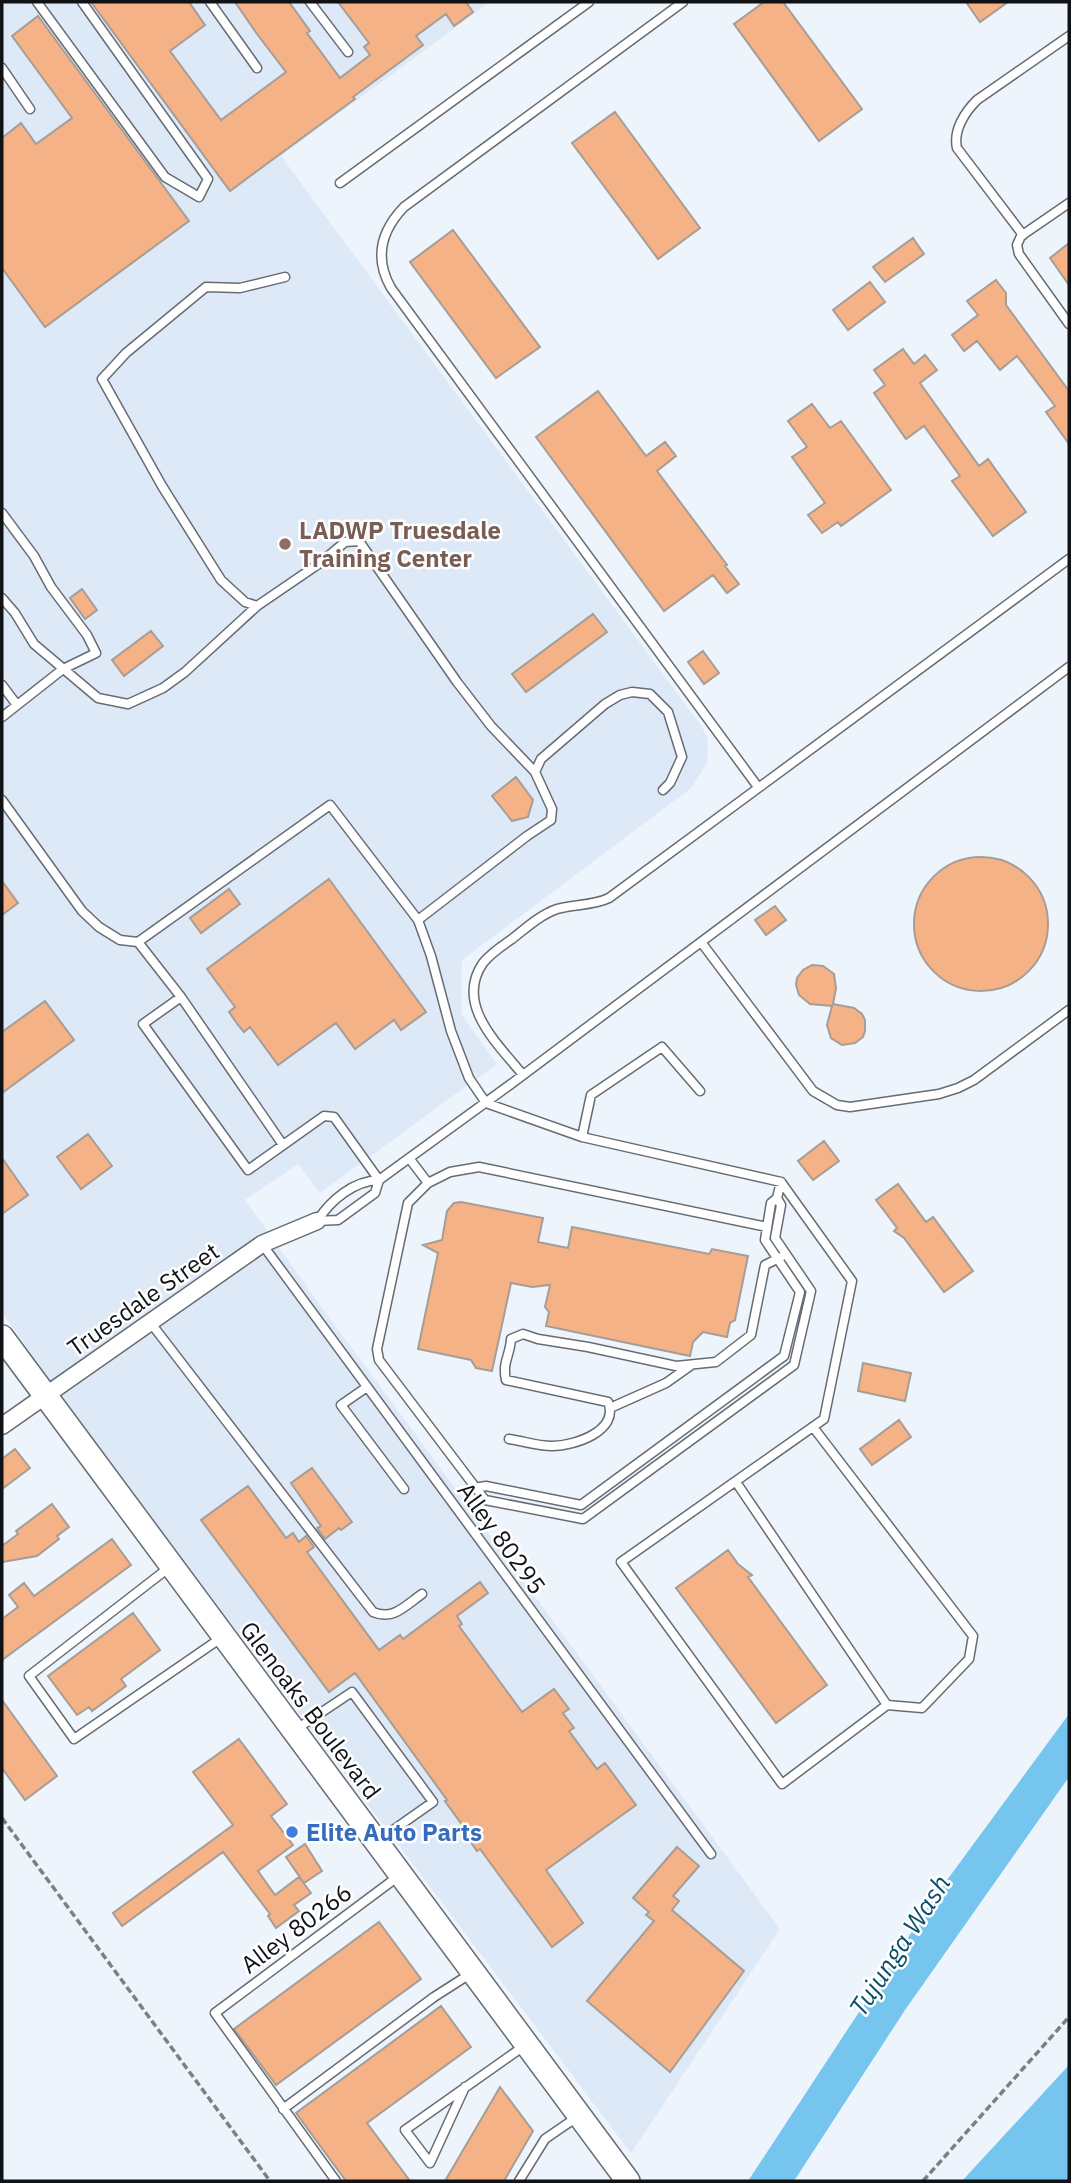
<svg xmlns="http://www.w3.org/2000/svg" width="1071" height="2183" viewBox="0 0 1071 2183" font-family="'IBM Plex Sans',sans-serif">
	<style>
		.built { fill: #dde9f6 }
		.water { fill: #76c5ee }
		.building { fill: #f4b286; stroke: #a69d97; stroke-width: 2 }
		.lines { fill: none; stroke-linecap: round; stroke-linejoin: round }
		.lane-casing { stroke: #666c73; stroke-width: 11 }
		.street-casing { stroke: #666c73; stroke-width: 19 }
		.secondary-casing { stroke: #666c73; stroke-width: 26 }
		.path { stroke: #7b8085; stroke-width: 3.5; stroke-dasharray: 7 3.5; stroke-linecap: butt }
		.lane { stroke: #fff; stroke-width: 8 }
		.street { stroke: #fff; stroke-width: 16 }
		.secondary { stroke: #fff; stroke-width: 23 }
		.education-dot { fill: #8d6e63; stroke: #fff; stroke-width: 2.5 }
		.shop-dot { fill: #3f7fe0; stroke: #fff; stroke-width: 2.5 }
		.labels { text-anchor: middle; dominant-baseline: central; stroke-width: 5; stroke-linejoin: round; paint-order: stroke }
		.education-label { font-size: 24px; font-weight: bold; fill: #785e54; stroke: #fff; text-anchor: start }
		.street-label { font-size: 24px; fill: #101215; stroke: #fff }
		.shop-label { font-size: 24px; font-weight: bold; fill: #366cbe; stroke: #fff; text-anchor: start }
		.water-label { font-size: 26px; font-style: italic; fill: #0c4e6a; stroke: #fff }
	</style>
	<rect width="100%" height="100%" fill="#edf4fc"/>
	<path class="built" d="M2 2H490L281 156 702 727 708 740 707 763 691 788 462 960 461 1014 497 1064 320 1193 298 1164 245 1200 320 1305 780 1929 631 2153 56 1391 2 1312Z"/>
	<path class="water" d="M1069 1714V1777L905 2010 794 2181H748L936 1895Z
		M1069 2065V2181H962Z"/>
	<path class="building" d="M91 2H189L205 25 170 51 221 120 286 72 257 34 235 2H289L310 31 307 33 340 78 370 55 364 47 369 43 338 2H466L473 12 454 26 446 14 416 36 423 45 353 97 355 99 230 191Z
		M764 2H783L862 109 819 141 734 24Z
		M966 2H1008L980 22Z
		M38 16 189 221 45 327 2 268V138L21 123 36 144 72 118 12 36Z
		M615 112 700 228 658 259 572 143Z
		M453 230 540 347 496 378 410 262Z
		M913 238 924 254 885 282 873 267Z
		M1069 243V285L1050 258Z
		M996 280 1006 293V305L1069 391V444L1046 412 1055 406 1017 356 1000 370 977 341 964 351 952 335 978 315 967 301Z
		M870 282 885 302 848 330 833 310Z
		M903 349 914 364 925 355 937 370 920 383 979 466 988 459 1026 512 993 536 952 481 960 476 924 426 906 439 874 393 885 385 874 370Z
		M598 391 646 456 665 442 676 456 657 471 727 565 725 566 739 584 727 593 713 575 664 611 536 437Z
		M812 404 830 428 841 421 891 490 841 526 838 522 822 533 808 515 825 503 792 457 807 447 788 421Z
		M82 589 97 610 85 619 70 598Z
		M593 614 607 632 526 692 512 674Z
		M151 631 163 646 124 676 112 660Z
		M703 651 719 673 704 684 688 662Z
		M516 777 533 800 528 817 512 821 492 796Z
		M914 924a67 67 0 1 1 134 0a67 67 0 1 1-134 0Z
		M329 879 426 1012 401 1030 394 1020 355 1049 336 1023 278 1065 250 1027 244 1032 238 1025 229 1012 235 1007 207 969Z
		M2 881 18 903 2 915Z
		M229 889 240 904 201 933 190 918Z
		M775 906 786 920 766 935 755 920Z
		M812 965 823 966 834 974 836 988 833 1004 854 1008 862 1014 865 1020V1031L863 1037 855 1043 842 1045 831 1038 827 1025 832 1006 810 1004 799 995 796 985 797 978 803 970Z
		M45 1001 74 1040 2 1093V1032Z
		M88 1134 112 1166 81 1189 57 1157Z
		M824 1141 839 1161 813 1180 798 1161Z
		M2 1158 28 1195 2 1214Z
		M898 1184 926 1222 933 1217 973 1271 944 1292 904 1238 894 1231 897 1228 876 1200Z
		M461 1202 543 1218 538 1242 568 1248 572 1227 709 1254 712 1249 748 1256 735 1320 730 1323 727 1337 703 1332 693 1342 690 1356 546 1326 549 1312 545 1307 550 1285 532 1287 511 1283 492 1371 476 1368 471 1360 418 1349 438 1253 423 1245 442 1240 447 1211 454 1203Z
		M863 1363 911 1373 905 1401 858 1391Z
		M899 1420 911 1437 872 1465 860 1449Z
		M15 1449 30 1468 2 1489V1459Z
		M312 1468 352 1522 341 1530 339 1528 325 1539 317 1528 321 1526 291 1483Z
		M248 1486 286 1538 293 1533 299 1542 306 1536 314 1547 307 1552 379 1650 400 1635 403 1639 480 1582 488 1593 457 1616 462 1624 459 1626 522 1712 554 1689 569 1709 563 1713 574 1728 569 1731 597 1769 605 1763 636 1805 546 1870 583 1923 552 1947 480 1849 477 1851 468 1838 470 1836 445 1801 447 1800 355 1673 329 1692 201 1520Z
		M52 1504 69 1527 57 1536 59 1539 37 1556 2 1562V1546L18 1534 16 1531Z
		M112 1539 131 1565 2 1660V1619L18 1607 9 1595 24 1583 34 1596Z
		M728 1550 738 1564 752 1575 748 1577 827 1685 776 1723 676 1588Z
		M133 1613 160 1650 121 1679 126 1686 92 1711 89 1707 77 1715 48 1676Z
		M2 1700 57 1776 25 1800 2 1768Z
		M239 1739 287 1804 271 1816 293 1845 258 1871 275 1895 299 1877 311 1893 294 1905 299 1911 276 1928 268 1916 270 1914 223 1852 122 1926 113 1913 233 1825 193 1772Z
		M305 1844 322 1871 304 1883 286 1857Z
		M677 1847 699 1866 673 1896 679 1901 672 1910 744 1971 670 2072 587 2001 654 1921 646 1915 649 1912 633 1898Z
		M379 1922 421 1979 276 2085 234 2029Z
		M441 2006 471 2047 367 2123 410 2181H346L296 2113Z
		M500 2087 533 2131 504 2181H445Z"/>
	<g class="lines">
		<g class="lane-casing">
			<path id="lane" d="M37 2 165 177 199 197 208 179 82 2
				M210 2 257 68
				M310 2 348 52
				M683 2 404 207C381 231 374 258 391 288L758 787
				M2 68 30 109
				M340 183 589 2
				M1069 203 1021 236 1017 245 1019 254 1069 324
				M1023 235 957 148C953 130 965 112 977 100L1069 36
				M285 277 240 288 206 287 126 353 102 379 162 486 221 580 245 602 257 606 320 563 345 542 359 541 457 682 491 726 535 772
				M2 513 34 556 51 587 87 635 96 653 63 669 2 717
				M2 598 15 613 34 644 98 698 128 704 163 688 185 672 257 606
				M2 685 17 705
				M2 800 82 911 99 927 120 940 138 942
				M418 920 527 836 551 820 552 809 535 772 541 759 605 704 620 695 632 692 650 694 668 712 682 757 670 783 663 790
				M701 942 813 1091 837 1105 850 1107 939 1094 958 1088 974 1080 1069 1010
				M181 997 138 942 330 805 418 920 431 956 451 1031 469 1078 486 1103 582 1137 781 1182 777 1198 771 1203 765 1240 800 1292 784 1356 581 1505 486 1486 474 1488
				M523 1075C499 1045 454 1005 483 963 491 953 502 946 512 939 526 928 540 915 557 909 573 904 593 906 609 898L1069 559
				M582 1137 591 1095 662 1047 700 1091
				M283 1145 181 997 143 1024 248 1170 324 1116 334 1117 379 1180
				M409 1158 428 1183 408 1203 377 1349 379 1360 485 1500 583 1519 794 1365 811 1291 775 1238 781 1205 777 1198
				M428 1183 450 1172 479 1167 767 1227
				M317 1221C331 1200 353 1181 379 1180L511 1084 1069 667
				M317 1221 338 1220 375 1193 379 1180
				M262 1244 711 1854
				M150 1322 373 1612C393 1621 406 1605 422 1594
				M367 1387 341 1405 404 1489
				M610 1408 666 1383 690 1366
				M813 1427 973 1636 969 1659 922 1708 887 1705
				M509 1439C523 1441 538 1446 552 1446 574 1446 620 1431 608 1402L506 1380C502 1362 510 1356 511 1339L523 1334 538 1339 588 1347 676 1366 716 1362 751 1335 765 1265 781 1257
				M736 1482 887 1705 782 1784 621 1562 824 1419 852 1281 781 1182
				M171 1566 29 1676 74 1739 221 1638
				M295 1730 352 1692 433 1802 379 1840
				M465 2087 430 2163 405 2130 524 2046
				M283 2109 434 1997 470 1974
				M336 2181 215 2013 400 1875
				M519 2181 545 2139 577 2117"/>
		</g>
		<g class="street-casing">
			<path id="street" d="M2 1426 262 1244 317 1221"/>
		</g>
		<g class="secondary-casing">
			<path id="secondary" d="M2 1337 628 2181"/>
		</g>
		<path class="path" d="M2 1818 270 2181
			M923 2181 1069 2017"/>
		<use href="#lane" class="lane"/>
		<use href="#street" class="street"/>
		<use href="#secondary" class="secondary"/>
	</g>
	<circle class="education-dot" cx="285" cy="544" r="7"/>
	<circle class="shop-dot" cx="292" cy="1832" r="7"/>
	<g class="labels">
		<g class="education-label">
			<text x="299" y="530">LADWP Truesdale<tspan x="299" dy="28">Training Center</tspan></text>
		</g>
		<g class="street-label">
			<text transform="translate(143 1299) rotate(-35)">Truesdale Street</text>
			<text transform="translate(502 1538) rotate(54)">Alley 80295</text>
			<text transform="translate(311 1710) rotate(53)">Glenoaks Boulevard</text>
			<text transform="translate(296 1928) rotate(-37)">Alley 80266</text>
		</g>
		<g class="shop-label">
			<text x="306" y="1832">Elite Auto Parts</text>
		</g>
		<g class="water-label">
			<text transform="translate(899 1945) rotate(-57)">Tujunga Wash</text>
		</g>
	</g>
	<rect width="1071" height="2183" fill="none" stroke="#101215" stroke-width="7"/>
</svg>
